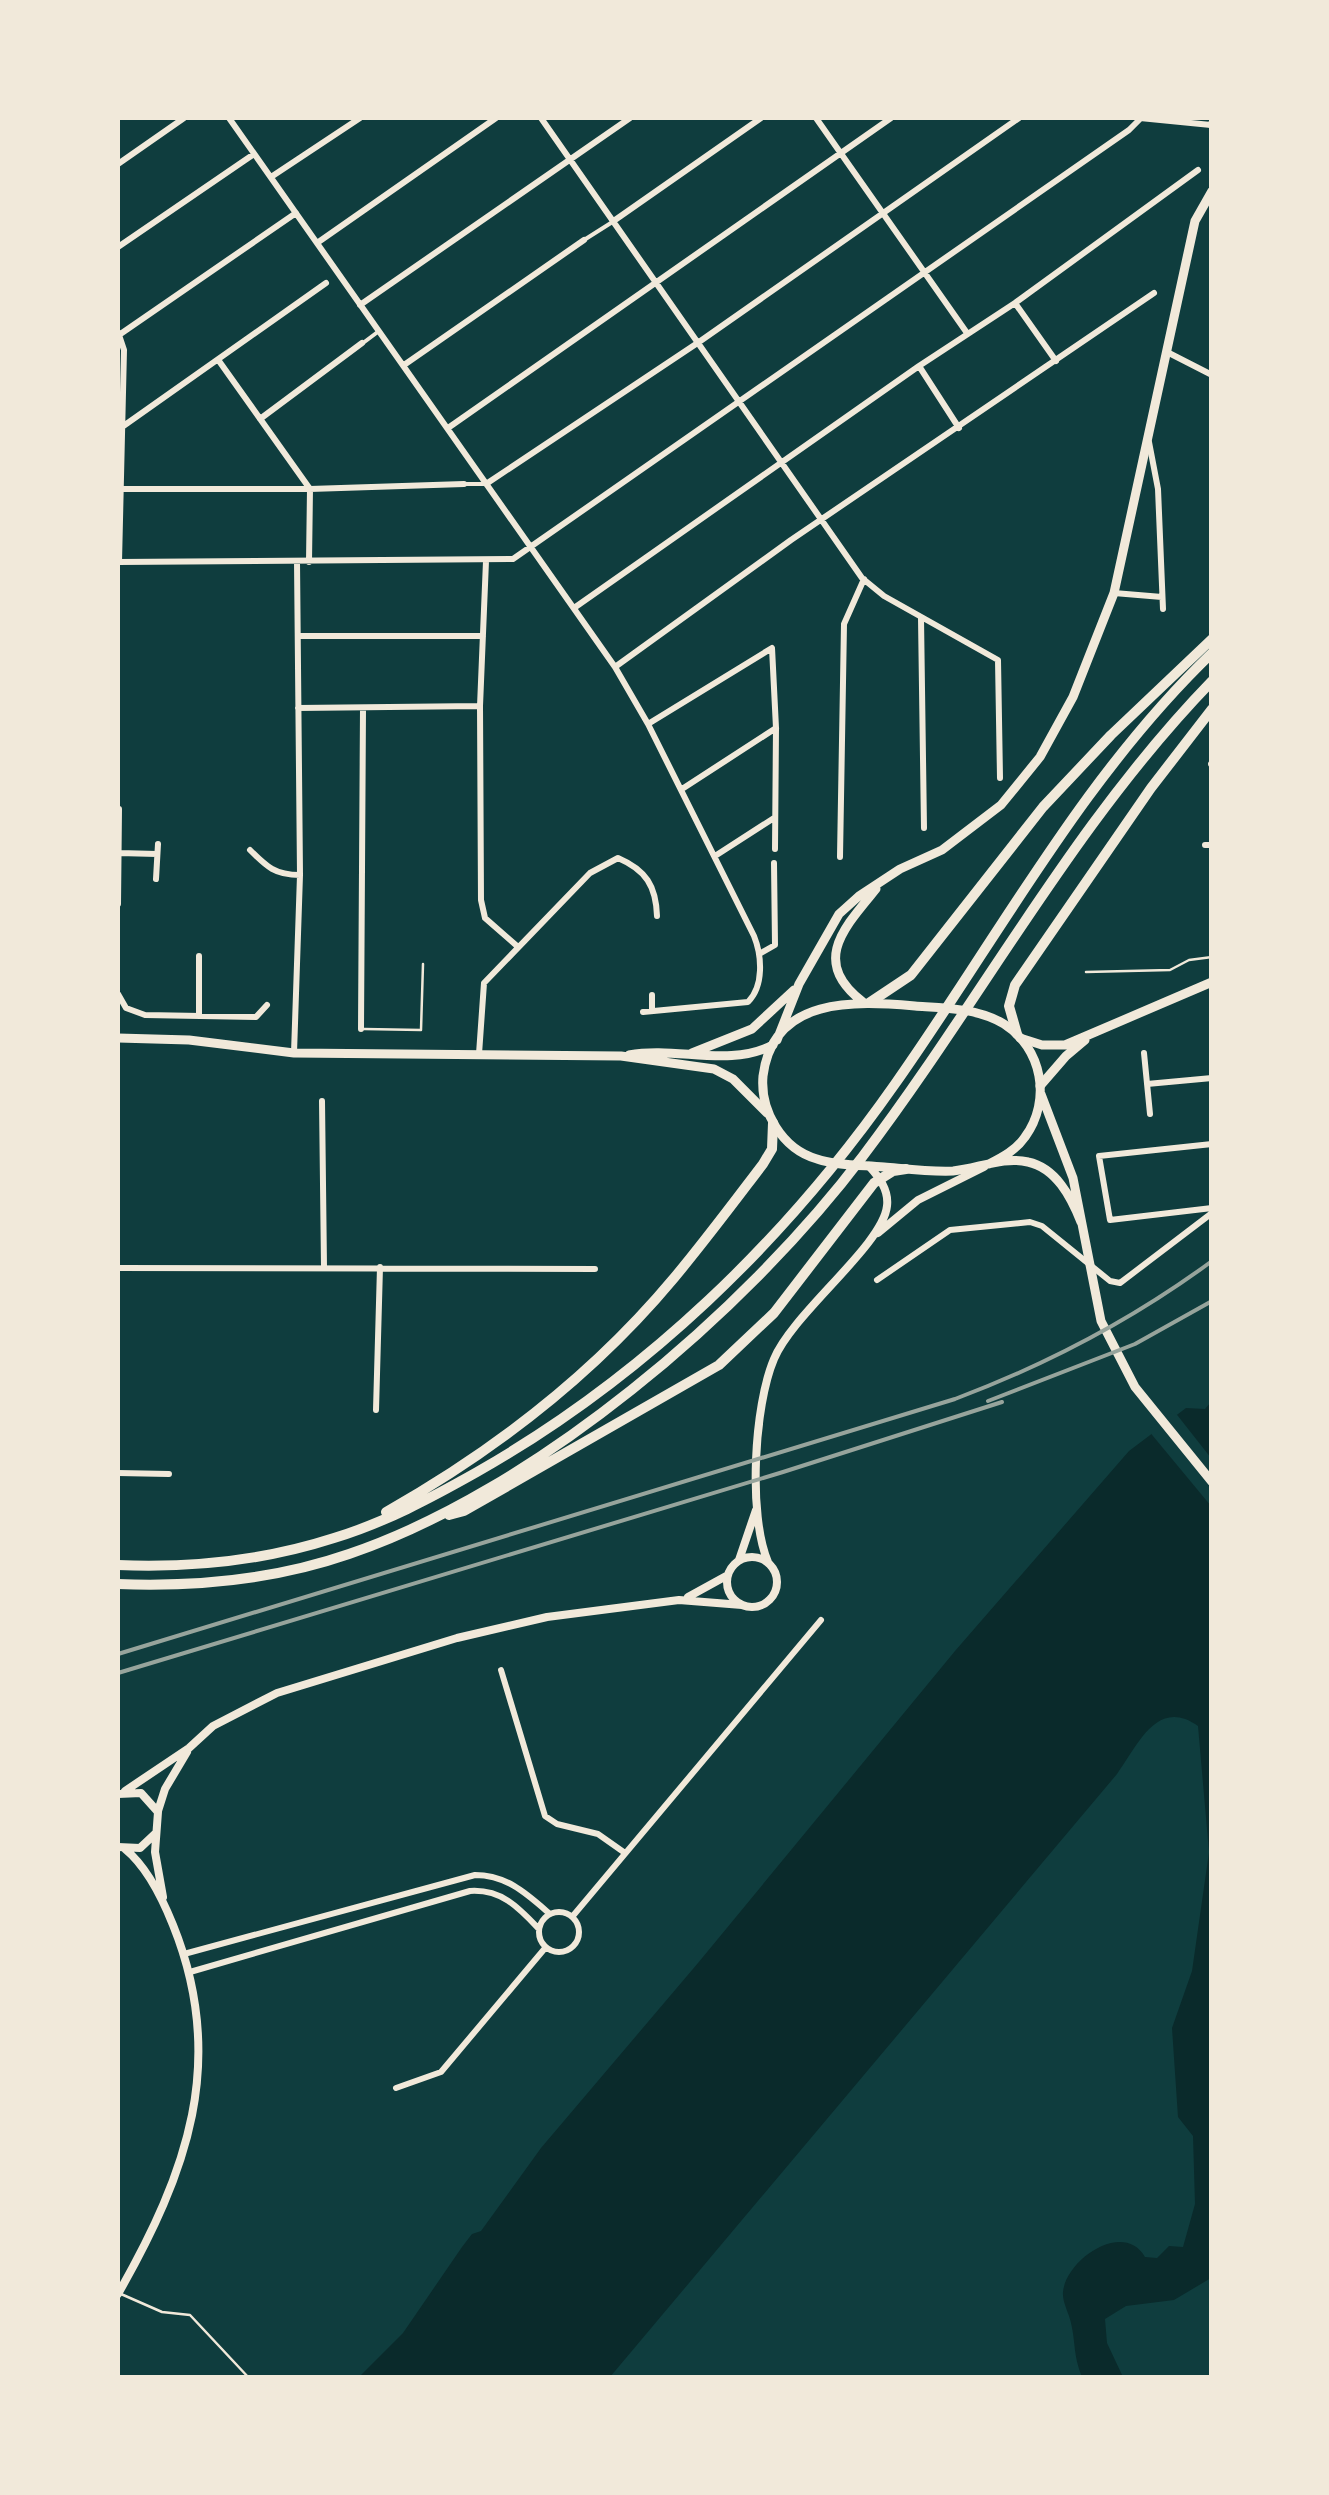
<svg xmlns="http://www.w3.org/2000/svg" width="1329" height="2495" viewBox="0 0 1329 2495" font-family="'Sofia Sans Condensed',sans-serif">
	<style>
		.water { fill: #0a2a2b }
		.pier { fill: #0f3d3e }
		.lines { fill: none; stroke-linecap: round; stroke-linejoin: round }
		.service { stroke: #f1e9da; stroke-width: 2.5 }
		.pedestrian { stroke: #f1e9da; stroke-width: 4 }
		.minor { stroke: #f1e9da; stroke-width: 6 }
		.tertiary { stroke: #f1e9da; stroke-width: 8 }
		.secondary { stroke: #f1e9da; stroke-width: 9 }
		.primary { stroke: #f1e9da; stroke-width: 9 }
		.trunk { stroke: #f1e9da; stroke-width: 10 }
		.rail { stroke: #97a49c; stroke-width: 4 }
	</style>
	<rect width="100%" height="100%" fill="#0f3d3e"/>
	<path class="water" d="M1211 1402V2278L1174 2300 1126 2306 1105 2319 1107 2343 1123 2377H1082C1073 2354 1076 2345 1071 2323 1069 2313 1062 2302 1063 2292 1066 2259 1124 2220 1145 2257L1157 2258 1169 2246 1183 2247 1195 2204 1193 2136 1178 2117 1172 2028 1192 1971 1209 1852 1198 1726C1157 1697 1138 1745 1117 1774L610 2377 358 2378 403 2333 462 2247 472 2234 481 2231 541 2148 698 1963 955 1651 1129 1451 1186 1408 1205 1409Z"/>
	<path class="pier" d="M1174 1411 1211 1458V1506L1148 1430Z"/>
	<g class="lines">
		<path class="service" d="M1086 972 1170 970 1189 960 1212 957
			M364 1029 421 1030 423 964
			M121 2294 162 2312 190 2315 249 2378"/>
		<path class="pedestrian" d="M584 240 614 221
			M363 343 379 331
			M466 484H486"/>
		<path class="minor" d="M229 118 615 667 648 724 754 936C762 956 764 986 748 1002L643 1012
			M541 118 862 578 884 596 998 660 1000 778
			M816 118 967 333
			M1140 118 1211 125
			M118 164 184 118
			M271 177 360 118
			M615 220 761 118
			M317 243 496 118
			M118 247 254 154
			M1015 303 1056 361
			M360 305 630 118
			M118 332 124 350 119 562
			M119 335 296 213
			M1167 352 1212 375
			M219 361 310 489 309 562
			M404 365 584 240
			M919 366 959 428
			M260 419 362 343
			M122 427 326 283
			M448 428 891 118
			M1149 442 1158 489 1163 609
			M486 484 699 342 1019 118
			M120 489H310L464 484
			M486 561 480 706 481 900 485 918 517 946
			M118 562 513 559 1129 130 1141 118
			M1114 593 1162 597
			M574 608 919 366 1015 303 1198 170
			M921 618 924 828
			M298 636H483
			M615 667 791 540 1154 293
			M298 708 480 706
			M648 724 772 648 776 728 775 849
			M1211 764H1212
			M682 789 776 728
			M1205 845H1212
			M250 850C267 867 275 875 300 875
			M119 853 157 854
			M715 856 774 818
			M840 857 844 624 864 579
			M156 879 158 844
			M118 904 119 809
			M761 953 775 945 774 863
			M118 994 126 1008 145 1015 256 1017 267 1005
			M652 995V1011
			M199 1016V956
			M361 1029 363 709
			M294 1053 300 875 297 561
			M1144 1053 1150 1114
			M479 1054 484 983 590 873 618 858C646 870 656 886 657 916
			M1147 1084 1212 1078
			M322 1101 324 1267
			M1212 1144 1099 1156 1110 1220 1212 1208
			M118 1268 595 1269
			M877 1280 950 1230 1030 1222 1042 1226 1110 1281 1120 1283 1212 1213
			M376 1410 380 1267
			M118 1473 169 1474
			M501 1670 545 1816 557 1824 598 1834 625 1853
			M539 1932a20 20 0 1 1 40 0a20 20 0 1 1-40 0Z
			M572 1917 821 1620
			M184 1954 475 1875C507 1875 527 1894 550 1914
			M190 1972 470 1891C502 1889 519 1908 539 1929
			M396 2088 441 2072 546 1947"/>
		<path class="tertiary" d="M1212 124V125
			M878 1233 918 1200 984 1167
			M727 1582a25 25 0 1 1 50 0a25 25 0 1 1-50 0Z
			M739 1560 756 1510
			M768 1562C748 1515 754 1406 774 1359 793 1313 883 1245 887 1206 889 1190 879 1177 869 1166
			M688 1597 728 1575
			M125 1791 189 1748 213 1726 277 1693 457 1638 547 1617 679 1600 742 1605
			M118 1794 141 1793 158 1812 155 1852 163 1897
			M158 1811 165 1789 187 1752
			M118 1847 140 1848 156 1833
			M118 2294C187 2173 228 2061 173 1925 163 1900 146 1866 125 1849"/>
		<path class="secondary" d="M118 1038 189 1040 294 1053 621 1056 714 1069 733 1079 767 1113
			M1020 1038 1042 1045H1065L1212 982
			M629 1055C677 1046 728 1068 773 1045
			M1040 1086 1066 1056 1085 1040"/>
		<path class="primary" d="M863 1002C811 962 843 929 876 889
			M777 1040 799 984 839 914 859 896 900 869 942 850 1001 805 1040 757 1073 697 1114 593 1195 221 1212 191
			M692 1053 752 1029 794 990
			M1041 1094 1073 1178 1101 1321 1135 1387 1212 1482
			M989 1164C1003 1157 1016 1150 1025 1137 1052 1100 1042 1048 1004 1024 978 1008 944 1008 915 1006 855 1001 773 996 763 1076 760 1111 782 1149 817 1159 838 1166 862 1165 884 1167 907 1169 930 1172 953 1171 977 1169 1003 1156 1028 1162 1056 1168 1071 1197 1081 1222"/>
		<path class="trunk" d="M869 1003 911 975 1043 807 1111 735 1212 639
			M1017 1034 1009 1006 1015 985 1151 788 1212 709
			M386 1512C494 1451 594 1374 674 1278 705 1241 734 1202 763 1164L772 1149 773 1123
			M449 1515 464 1511 719 1365 774 1313 874 1183 893 1171 906 1169
			M118 1565C191 1568 263 1561 334 1538 384 1523 431 1498 477 1472 644 1377 785 1241 895 1084 998 938 1082 778 1212 653
			M118 1584C196 1587 274 1580 349 1554 535 1491 745 1312 863 1156 982 999 1074 823 1212 681"/>
		<path class="rail" d="M988 1401 1135 1344 1212 1301
			M118 1654 955 1399C1048 1364 1132 1320 1212 1261
			M118 1673 783 1472 1002 1402"/>
	</g>
	<rect width="1329" height="2495" fill="none" stroke="#f1e9da" stroke-width="240"/>
</svg>
